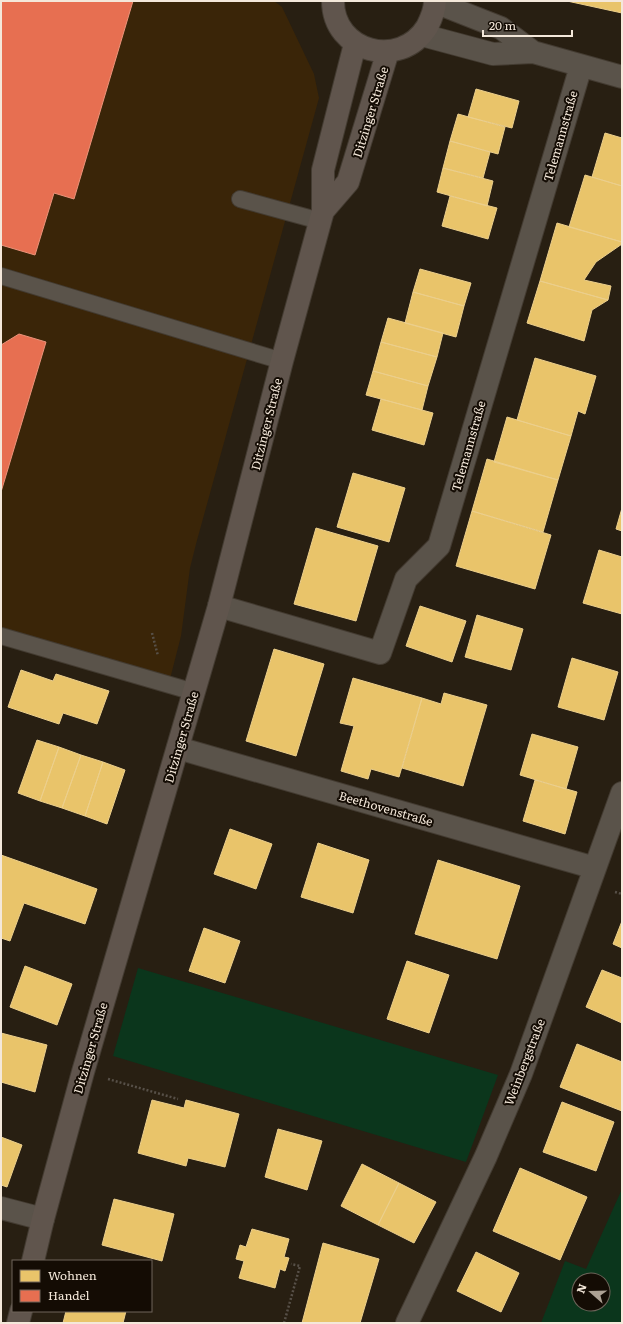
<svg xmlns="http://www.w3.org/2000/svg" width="623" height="1324" viewBox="0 0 623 1324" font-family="Literata,serif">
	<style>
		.built { fill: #3a2508 }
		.green { fill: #0b361c; fill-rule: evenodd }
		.homes { fill: #e9c46a; stroke: #eccf8c }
		.shops { fill: #e76f51; stroke: #eb937a }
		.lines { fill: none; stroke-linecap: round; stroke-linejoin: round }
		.lane-casing { stroke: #433b31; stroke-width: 18 }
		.street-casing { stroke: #433b31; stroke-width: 24 }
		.secondary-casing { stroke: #433b31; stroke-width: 24 }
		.path { stroke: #575048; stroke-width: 2.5; stroke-dasharray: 2 2; stroke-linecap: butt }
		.lane { stroke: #5a534a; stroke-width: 16 }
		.street { stroke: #5a534a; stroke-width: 22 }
		.secondary { stroke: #60554d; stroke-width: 22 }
		.labels { text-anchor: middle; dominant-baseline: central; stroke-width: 4; stroke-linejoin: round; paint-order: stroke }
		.street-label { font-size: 12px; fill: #f4e8da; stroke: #140c04 }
	</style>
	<rect width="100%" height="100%" fill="#281f12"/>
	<path class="built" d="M1 1H274L282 7 314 74 319 98 196 544 190 568 181 636 170 679 1 637Z"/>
	<path class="green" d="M138 968 498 1075 466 1162 113 1056Z
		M622 1189V1323H541L565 1261 586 1269ZM579 1280H603V1304H579Z"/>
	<path class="homes" d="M567 1H622V13Z
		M476 89 519 101 512 128 468 117Z
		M458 114 505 127 498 154 450 141Z
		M605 133 622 138V186L592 177Z
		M450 141 490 152 483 178 443 168Z
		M443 168 493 181 487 206 437 192Z
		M585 175 622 186V242L569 227Z
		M450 196 497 208 488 239 442 226Z
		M557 223 622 242V244L596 262 584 280 611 286 608 300 540 281Z
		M420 269 471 283 464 306 413 292Z
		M540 281 608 300 592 310 584 341 527 323Z
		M413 292 464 306 456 337 405 323Z
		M388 318 443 333 437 357 381 342Z
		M381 342 437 357 428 386 373 371Z
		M535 358 596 376 585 414 578 411 571 436 517 420Z
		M373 371 428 386 422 410 366 395Z
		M381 399 433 413 424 445 372 430Z
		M507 417 571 436 558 480 494 462Z
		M487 459 558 480 543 532 472 511Z
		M353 473 405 488 389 542 337 527Z
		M622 508V531L616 529Z
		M472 511 551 535 535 589 456 566Z
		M316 528 378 546 356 621 294 604Z
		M599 550 622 557V614L583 603Z
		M420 606 466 621 452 662 406 646Z
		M477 615 523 629 511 670 465 657Z
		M274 649 324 664 296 756 246 741Z
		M572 658 618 672 604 720 558 707Z
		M21 670 53 681 56 674 109 691 97 724 63 713 59 724 8 707Z
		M353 678 422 698 399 777 371 769 368 779 341 771 354 726 340 723Z
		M444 693 487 705 463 786 402 768 422 698 441 704Z
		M532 734 578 747 566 789 520 775Z
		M37 740 59 747 40 801 18 793Z
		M59 747 81 755 62 808 40 801Z
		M81 755 103 762 85 816 62 808Z
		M103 762 125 770 107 824 85 816Z
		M535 780 577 792 565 834 523 821Z
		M230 829 272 844 256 889 214 874Z
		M318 843 369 860 353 913 301 897Z
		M1 855 97 889 85 924 24 903 10 941 1 938Z
		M438 860 520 886 497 959 415 934Z
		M622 921V948L613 944Z
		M204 928 240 941 225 983 189 971Z
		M407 961 449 975 429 1033 387 1019Z
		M25 966 72 984 57 1025 10 1007Z
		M602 970 622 978V1023L586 1007Z
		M1 1033 47 1045 35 1092 1 1082Z
		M577 1044 622 1062V1111L560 1087Z
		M152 1100 184 1108 186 1100 239 1114 225 1167 188 1158 186 1166 138 1153Z
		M562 1102 614 1122 596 1171 543 1152Z
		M278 1129 322 1141 307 1190 265 1177Z
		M1 1137 22 1145 7 1187 1 1185Z
		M362 1164 399 1183 378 1225 341 1206Z
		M520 1168 587 1197 560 1260 493 1231Z
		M399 1183 436 1202 414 1243 378 1225Z
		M114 1199 174 1214 162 1261 102 1245Z
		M252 1229 289 1239 284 1257 289 1258 285 1271 280 1269 275 1288 239 1278 244 1261 236 1259 240 1245 246 1247Z
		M323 1243 379 1259 360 1323H302Z
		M476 1252 519 1273 501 1312 457 1291Z
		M66 1311H126L123 1323H63Z"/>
	<path class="shops" d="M1 1H133L74 199 54 193 35 255 1 245Z
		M19 334 46 342 1 492V345Z"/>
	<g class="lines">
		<g class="lane-casing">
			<path id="lane" d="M240 199 320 221
				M1 276 282 361
				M1 636 194 692"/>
		</g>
		<g class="street-casing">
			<path id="street" d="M435 2 501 28 533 52
				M422 35 493 54 533 52 622 77
				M219 606 380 653 406 579 439 546 581 66
				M178 748 595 868
				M1 1208 43 1219
				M407 1323 486 1156 521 1074 622 793"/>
		</g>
		<g class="secondary-casing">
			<path id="secondary" d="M333 1C333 52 400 70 427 27 431 19 435 10 435 1
				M323 211 348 182 388 51
				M33 1261 43 1219 83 1072 219 606 282 361 323 211V170L355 44
				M18 1323 21 1311"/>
		</g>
		<path class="path" d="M152 633 158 656
			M615 892 622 894
			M108 1079 178 1099
			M284 1323 300 1266 291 1264"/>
		<use href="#lane" class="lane"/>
		<use href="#street" class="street"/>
		<use href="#secondary" class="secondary"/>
	</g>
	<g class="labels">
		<g class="street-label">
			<text transform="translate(370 112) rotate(-73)">Ditzinger Straße</text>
			<text transform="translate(560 136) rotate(-74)">Telemannstraße</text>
			<text transform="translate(266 424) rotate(-76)">Ditzinger Straße</text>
			<text transform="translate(468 446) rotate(-74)">Telemannstraße</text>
			<text transform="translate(181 737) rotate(-74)">Ditzinger Straße</text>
			<text transform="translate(386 808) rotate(16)">Beethovenstraße</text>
			<text transform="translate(90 1048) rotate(-74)">Ditzinger Straße</text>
			<text transform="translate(524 1062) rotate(-69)">Weinbergstraße</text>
		</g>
	</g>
	<rect width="623" height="1324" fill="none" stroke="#f4e8da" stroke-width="4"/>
	<rect x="12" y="1260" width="140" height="52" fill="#140c04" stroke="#6e645a"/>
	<rect x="20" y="1270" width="20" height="12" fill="#e9c46a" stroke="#6e645a"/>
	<text x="48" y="1280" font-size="12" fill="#f4e8da">Wohnen</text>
	<rect x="20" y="1290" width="20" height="12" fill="#e76f51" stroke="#6e645a"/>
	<text x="48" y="1300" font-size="12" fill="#f4e8da">Handel</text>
	<g transform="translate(591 1292) rotate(290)"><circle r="19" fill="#140c04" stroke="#6e645a"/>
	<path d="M0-3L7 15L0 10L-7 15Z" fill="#ada294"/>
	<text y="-6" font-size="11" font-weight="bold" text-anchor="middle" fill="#f4e8da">N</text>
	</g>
	<path d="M483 30v6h89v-6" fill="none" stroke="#f4e8da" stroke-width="2"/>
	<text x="489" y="30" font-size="12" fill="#f4e8da" stroke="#140c04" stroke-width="3" paint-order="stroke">20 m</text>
</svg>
